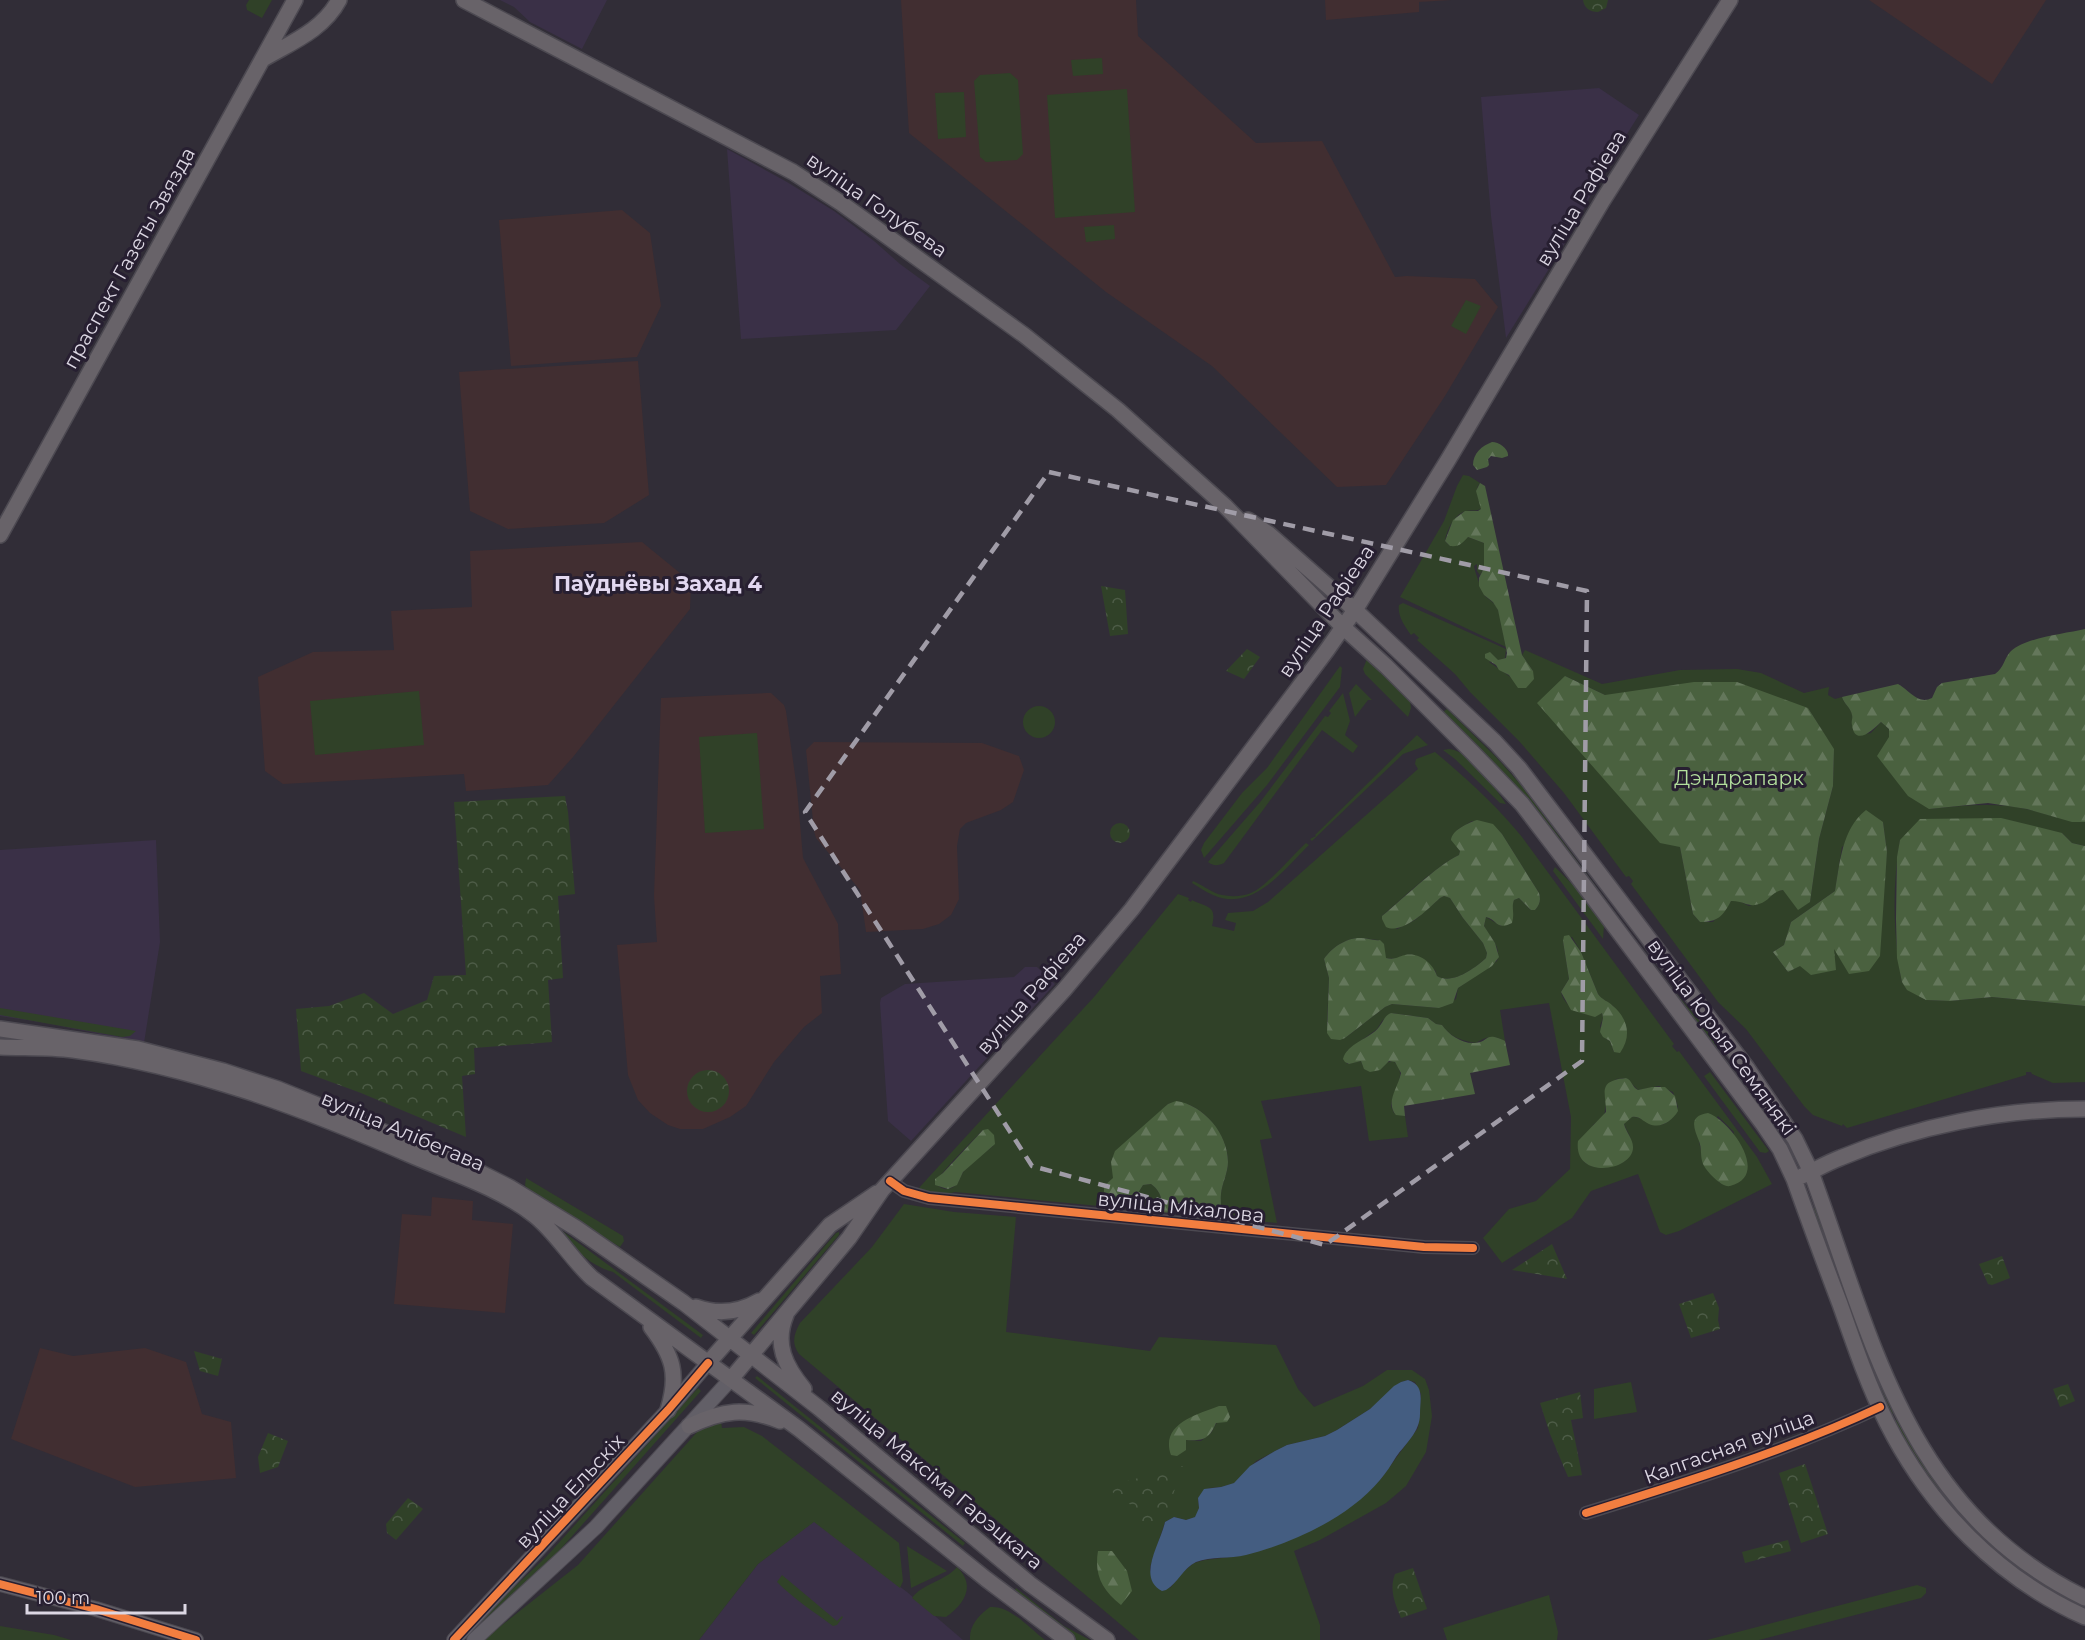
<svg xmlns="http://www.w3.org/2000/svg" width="2085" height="1640" viewBox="0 0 2085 1640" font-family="Montserrat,sans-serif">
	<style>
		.built { fill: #3a3047 }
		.education { fill: #412e31 }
		.green { fill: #304128; fill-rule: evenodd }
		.forest { fill: url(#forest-firs) }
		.park { fill: url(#park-crowns) }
		.water { fill: #445d81 }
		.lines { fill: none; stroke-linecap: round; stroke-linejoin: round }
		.minor-casing { stroke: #4c4951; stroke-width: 14 }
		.tertiary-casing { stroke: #4c4951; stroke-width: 16 }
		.secondary-casing { stroke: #4c4951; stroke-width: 18 }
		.minor { stroke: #625f67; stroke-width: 10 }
		.tertiary { stroke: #625f67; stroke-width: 14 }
		.secondary { stroke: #686369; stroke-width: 15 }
		.cycleway-casing { stroke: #271f31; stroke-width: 11 }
		.cycleway { stroke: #f27e40; stroke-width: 8 }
		.marked { fill: none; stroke: #a09ca7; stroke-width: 4.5; stroke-dasharray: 12 8; stroke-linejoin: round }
		.labels { text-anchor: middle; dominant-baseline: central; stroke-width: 6; stroke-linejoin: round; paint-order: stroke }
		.street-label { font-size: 20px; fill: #dcd7e3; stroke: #271f31 }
		.park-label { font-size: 20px; fill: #b3df9d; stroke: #271f31 }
		.neighbourhood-label { font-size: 21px; font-weight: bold; fill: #e2d8f0; stroke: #271f31 }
	</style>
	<defs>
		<pattern id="forest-firs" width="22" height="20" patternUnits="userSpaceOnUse" patternTransform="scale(1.5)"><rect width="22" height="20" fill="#4a613f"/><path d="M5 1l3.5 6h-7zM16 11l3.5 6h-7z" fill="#64775b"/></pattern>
		<pattern id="park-crowns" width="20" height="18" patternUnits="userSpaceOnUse" patternTransform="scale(1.5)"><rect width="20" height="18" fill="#304128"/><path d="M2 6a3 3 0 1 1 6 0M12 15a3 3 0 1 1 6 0" fill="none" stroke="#4d5c47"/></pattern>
	</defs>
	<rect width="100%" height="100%" fill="#312d37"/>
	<path class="built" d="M500 0H607L582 49 530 22 514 7Z
		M1599 88 1639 115 1601 175 1573 230 1506 338 1491 216 1481 97Z
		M727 149 787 182 834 211 874 241 900 264 930 286 896 330 741 339Z
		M156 840 160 942 144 1043 46 1023 0 1016V850Z
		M1025 967H1037L1055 984 911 1141 888 1121 880 1003 881 998 905 984 1014 977Z
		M814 1521 907 1592 963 1640H699L758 1564Z"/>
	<path class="education" d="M901 0H1136L1138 36 1256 143 1322 141 1395 277 1407 276 1475 279 1498 307 1445 396 1386 485 1337 487 1212 366 1106 292 909 133Z
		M1325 0H1451L1419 2V12L1326 20Z
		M1869 0H2046L1992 84Z
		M622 210 650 233 661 306 637 357 511 366 499 220Z
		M638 361 649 495 604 523 508 529 470 511 459 372Z
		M642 542 691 582 690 609 573 757 548 785 466 791 464 774 283 784 265 771 258 677 313 652 394 650 391 611 472 607 470 551Z
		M767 693H771L784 705 786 711 797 789 803 858 838 924 841 974 820 976 822 1013 804 1027 774 1062 746 1106 730 1117 703 1129H680L668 1125 650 1113 638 1100 628 1075 617 945 657 942 654 896 661 698Z
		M814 742 982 743 1019 756 1024 770 1013 802 1001 810 966 823 960 829 957 846 959 899 951 915 939 924 923 929 866 932 860 890 816 838 814 831 806 750Z
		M432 1197 473 1201 472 1220 513 1224 505 1313 394 1304 402 1214 431 1216Z
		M40 1348 73 1356 145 1348 186 1362 202 1414 231 1422 236 1478 135 1487 11 1439Z"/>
	<path class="green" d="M249 0H272L262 18 247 10 246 5Z
		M1102 58 1103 74 1073 76 1071 60Z
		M1010 73 1018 80 1023 154 1017 160 986 162 980 157 974 81 980 75Z
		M1127 89 1135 212 1055 218 1047 95Z
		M964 92 966 137 938 139 935 93Z
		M1114 225 1115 239 1086 242 1084 227Z
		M1466 300 1481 306 1466 334 1451 326Z
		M1463 475 1469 476 1480 483C1472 493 1482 499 1481 509 1477 511 1473 510 1467 511 1455 513 1447 529 1445 541L1450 546 1468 537 1484 543V568L1480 575 1477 571V564L1474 566C1474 570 1483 593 1485 596 1490 601 1496 603 1498 610 1502 621 1503 635 1506 647L1400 597 1444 521 1457 486Z
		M1403 603 1506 649 1505 658 1497 661 1495 659 1489 662 1512 678 1533 671 1522 655 1525 650 1602 684 1680 670 1737 669 1761 673 1804 693 1829 687 1828 695 1835 699 1842 697C1844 703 1848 706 1851 711 1855 721 1849 728 1859 735L1871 733 1881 722 1889 729V737L1929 809C1962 806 1993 802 2026 809 2046 813 2064 822 2085 822V846L2072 843 2062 833 1900 840C1892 886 1893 936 1902 982L1926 1000 1950 1001 1992 997 2085 1006V1082L2053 1083 2032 1074 2031 1072H2026V1075L1847 1128 1843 1124 1842 1126 1813 1115 1804 1106 1746 1029 1718 1002 1631 884 1633 881 1629 876 1626 877 1564 793 1519 741 1470 692 1455 674 1417 640 1419 638 1414 633 1411 635C1405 627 1397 615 1399 605ZM1565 676 1605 695 1808 708 1834 750 1833 786 1819 839 1810 902 1783 890 1775 891 1769 898 1749 906 1739 901H1731L1713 922H1700L1693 914 1680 847ZM1883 822 1887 852 1884 880 1834 947 1788 972 1773 952 1784 945 1791 922 1835 891 1842 847Z
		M1367 659 1410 701 1411 708 1408 717 1365 674 1363 669Z
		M1340 666 1342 668 1340 687 1267 785 1204 858 1201 850 1204 843 1242 793 1267 768Z
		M1356 684 1372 700H1368L1355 717 1349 693Z
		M419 691 424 745 315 755 310 701Z
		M1343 693 1350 721 1345 735 1358 746 1353 753 1322 730 1224 863C1218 866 1213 866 1208 862L1261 801 1325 716 1328 717 1331 713 1329 711Z
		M1023 722a16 16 0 1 1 32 0a16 16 0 1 1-32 0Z
		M1447 709 1496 757 1521 785 1668 984 1720 1045 1717 1048 1695 1025 1531 804 1509 779 1445 716 1443 712Z
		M757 733 764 829 705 833 699 737Z
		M1417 735 1428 745 1403 754 1312 841 1310 839 1316 836 1315 835Z
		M1449 749C1471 751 1494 787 1506 804L1500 803 1455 759 1443 750Z
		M1435 752C1466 778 1496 805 1522 837L1674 1044 1672 1046 1677 1052 1679 1051 1757 1157 1772 1184 1679 1231 1666 1235 1660 1232 1638 1174 1591 1191 1572 1218 1502 1263 1483 1238 1509 1209 1536 1201 1570 1169 1571 1117 1549 1003 1500 1010 1505 1041C1493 1035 1488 1036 1476 1043 1462 1041 1450 1037 1442 1025L1436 1024 1428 1018 1391 1013 1382 1021 1377 1029 1347 1051V1064L1361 1061 1363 1066 1383 1067 1385 1063 1393 1061C1409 1073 1393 1090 1391 1106L1394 1113 1405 1116 1408 1137 1369 1141 1361 1086 1261 1101 1272 1138 1260 1140 1277 1223 1218 1217C1223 1209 1220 1203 1221 1194 1222 1183 1228 1173 1228 1162 1229 1135 1197 1094 1168 1104L1113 1179 1106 1184 1113 1196 1127 1197 1138 1193 1143 1185 1151 1184C1160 1190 1164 1201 1161 1212L955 1192C941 1196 931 1194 917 1190L1094 997 1178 894 1189 898 1188 900 1191 902 1192 900C1208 908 1217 905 1212 926L1234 931 1236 923 1225 920 1228 913 1253 911 1268 902 1418 769 1415 764 1416 759ZM1472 821 1496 828 1502 834 1539 893C1541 900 1540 904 1535 910H1531L1519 898 1514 900 1501 926 1486 917 1484 926C1490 938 1502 947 1497 961L1458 988 1456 999 1439 1008 1392 1004 1385 1007 1345 1038 1327 1025 1329 978 1324 959C1331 948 1347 937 1361 938 1367 938 1373 940 1380 940L1385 958 1398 959 1435 970 1437 976C1452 985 1474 969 1486 958L1487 953 1483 943 1463 918 1450 898 1444 896 1440 898 1415 920 1397 929 1382 919V916C1403 898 1436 866 1459 855L1460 851 1458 847 1457 830ZM1572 937 1581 952 1598 994 1601 998 1613 1006 1624 1020 1614 1052 1610 1041 1605 1038 1600 1026 1603 1018 1602 1013C1587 1019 1565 1009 1561 992L1569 979 1563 941ZM1626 1078 1638 1090 1659 1086 1673 1092 1678 1107C1660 1149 1637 1100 1624 1124L1631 1139 1625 1161C1611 1168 1597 1171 1584 1162L1593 1125 1604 1116 1606 1105 1616 1079ZM1718 1116 1734 1132 1720 1183C1704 1163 1704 1167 1699 1141ZM983 1130 993 1146C985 1153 970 1162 964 1171 959 1178 959 1187 948 1189 943 1190 939 1186 935 1184 936 1177 974 1139 983 1130Z
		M1306 843 1309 845C1283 870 1253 913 1213 895 1206 892 1199 887 1192 883L1193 881C1202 885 1210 891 1218 894 1229 897 1241 897 1251 893 1267 886 1292 856 1306 843Z
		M1555 867 1576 888 1604 925 1603 939 1553 871Z
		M0 1008 136 1031 130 1036 122 1037 0 1015Z
		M1710 1072 1769 1151 1766 1153 1760 1152 1704 1076Z
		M526 1178 623 1236 624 1241 620 1247 529 1192 525 1185Z
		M904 1204 954 1212 1016 1217 1006 1332 1150 1351 1159 1337 1276 1345 1298 1389 1314 1407 1363 1386 1387 1370H1412L1425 1379 1429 1390 1432 1416 1426 1452 1406 1486 1386 1503 1320 1540 1294 1551 1320 1625V1640H1139L799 1354C791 1343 794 1334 800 1323L872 1247ZM1408 1380 1415 1382 1421 1394 1418 1428 1380 1480 1365 1495 1325 1523 1281 1543 1239 1556 1205 1560 1194 1563 1183 1572 1170 1588 1152 1581 1150 1567 1165 1522 1174 1517 1186 1520 1196 1517 1199 1508 1198 1498 1209 1488 1221 1487 1235 1483 1256 1461 1287 1445 1325 1436 1337 1430 1370 1409 1401 1382ZM1226 1406 1211 1433 1201 1441 1186 1440Z
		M1815 1208 1835 1263 1841 1273 1865 1346 1893 1413 1892 1414 1862 1342 1813 1209Z
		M551 1226 557 1227 703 1335 701 1338 613 1272C587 1265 570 1243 551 1226Z
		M839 1232V1235L754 1335 751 1333 836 1233Z
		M757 1376 965 1543 963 1546 755 1378Z
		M1631 1382 1637 1412 1594 1419V1389Z
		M698 1388 701 1391 550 1561 470 1640 467 1639 466 1633 546 1557Z
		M1897 1420C1939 1499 1999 1565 2081 1605L2080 1607C1994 1561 1942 1506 1895 1421Z
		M721 1422 722 1428 744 1427 762 1436 899 1543 903 1581 900 1588 814 1522 758 1564 699 1640H483L578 1565 698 1431Z
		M907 1546 947 1571 911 1588Z
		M957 1567C976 1585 965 1604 946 1617L934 1616 912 1598C923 1583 944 1582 957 1567Z
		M782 1575 837 1621 842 1616 843 1617 837 1625 833 1626C814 1612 794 1599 777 1582Z
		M1917 1585 1926 1588V1593L1921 1598 1759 1640H1707Z
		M1016 1588 1064 1626 1090 1640H1074L1016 1594 1015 1590Z
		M1549 1595 1558 1632 1557 1640H1447L1443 1628Z
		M990 1607C1010 1605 1029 1628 1045 1640H970C969 1626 978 1616 990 1607Z
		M0 1626 54 1635 71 1640H0Z"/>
	<path class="forest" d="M1492 442C1499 442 1509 449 1508 456L1502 458 1491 456 1488 459 1489 465 1487 467 1477 470 1473 465C1473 453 1482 446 1492 442Z
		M1480 483 1485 486 1522 655 1533 671 1534 679 1526 688H1518L1509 675 1499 670 1496 665 1485 658V654L1490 652 1498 660 1506 658 1507 653 1498 610 1493 602 1484 595 1479 586V578L1484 568V543L1468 537C1462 543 1460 547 1450 546L1445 541 1453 520 1465 511H1478L1481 509 1476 491Z
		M2085 629V822H2072L2027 809 1988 803 1929 809 1908 796 1877 756 1889 737V729L1881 722C1873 730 1855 747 1852 725 1851 721 1853 718 1852 715 1851 708 1844 704 1842 697L1898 684C1910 691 1918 705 1932 698L1937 687 1942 683 1995 674C2004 668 2004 658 2011 651 2027 637 2064 634 2085 629Z
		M1565 676 1605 695 1694 682H1737L1808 708 1834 749 1833 786 1819 839 1810 902 1798 910 1783 890C1772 891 1770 901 1759 904 1749 908 1742 900 1731 901 1723 916 1718 922 1700 922L1693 914 1680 847 1660 843 1537 703Z
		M1866 810 1883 822 1887 852 1880 956 1869 971 1849 974 1834 949 1836 970 1811 975 1800 966 1788 972 1773 952 1784 945 1791 922 1835 891C1840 862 1842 829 1866 810Z
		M2001 818 2062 833 2072 843 2085 846V1006L1992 997 1950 1001 1926 1000 1907 990 1902 982 1897 958 1896 919 1897 857 1900 840 1920 819Z
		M1477 820 1493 824 1502 834 1539 893C1541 900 1540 904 1535 910H1531L1519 898 1514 900C1511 908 1515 912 1512 923 1496 931 1498 920 1486 917L1484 926 1495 943 1499 957 1492 966 1458 988 1453 1003 1439 1008 1392 1004 1385 1007 1345 1038 1340 1040 1331 1039 1327 1033 1329 978 1324 959C1331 948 1347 937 1361 938 1367 938 1373 941 1380 940L1384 944 1386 958C1395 960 1397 957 1405 955 1419 952 1433 963 1437 976 1452 985 1474 969 1486 958L1487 953 1483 943 1463 918 1450 898 1444 896 1440 898C1428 909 1403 935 1386 927L1382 919V916C1403 899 1436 866 1459 855L1460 851 1451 840C1452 830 1468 823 1477 820Z
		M1569 935 1581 952 1598 994C1602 1000 1608 1001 1613 1006 1628 1019 1632 1036 1620 1053L1614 1052 1610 1041 1603 1037 1600 1032 1603 1018 1602 1013 1595 1017 1571 1010 1561 992 1569 979 1563 941 1564 936Z
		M1391 1013 1428 1018 1436 1024 1442 1025C1449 1035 1462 1044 1475 1043 1490 1042 1484 1031 1505 1041L1510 1065 1470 1073 1475 1094 1404 1106 1405 1116 1396 1115C1385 1102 1398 1088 1401 1073L1395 1062 1389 1061 1380 1070 1370 1072 1364 1069 1361 1061 1349 1064 1345 1062 1343 1059C1347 1043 1370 1039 1379 1027 1384 1021 1384 1016 1391 1013Z
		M1626 1078C1632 1080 1632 1087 1638 1090L1652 1087H1665L1675 1096 1678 1111C1672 1121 1661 1129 1649 1124 1642 1121 1640 1116 1632 1117L1624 1124C1626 1132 1633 1139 1633 1147 1634 1171 1573 1181 1578 1141L1606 1112C1606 1092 1597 1081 1626 1078Z
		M1176 1101C1204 1105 1228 1134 1228 1162 1228 1173 1222 1183 1221 1194 1220 1203 1223 1209 1218 1217L1161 1212C1164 1201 1160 1190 1151 1184L1143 1185 1138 1193C1127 1197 1113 1199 1104 1192V1186L1113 1178 1111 1162 1115 1151 1168 1104Z
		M1708 1113C1731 1121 1771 1176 1730 1186 1722 1188 1706 1171 1703 1164 1700 1156 1702 1148 1699 1141 1694 1128 1688 1116 1708 1113Z
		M988 1129 994 1135 995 1144 963 1172 957 1185 948 1189 935 1185V1179L943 1173 983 1130Z
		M1219 1406H1226L1230 1417 1227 1422 1216 1423C1209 1439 1204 1441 1186 1440V1450L1177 1456 1171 1455C1160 1424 1196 1415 1219 1406Z
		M1098 1551H1112L1127 1571 1132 1591 1121 1605C1102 1590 1094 1575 1098 1551Z"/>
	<path class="park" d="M1583 0H1608L1606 8 1598 12C1590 12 1584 8 1583 0Z
		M1101 586 1125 590 1128 634 1110 636Z
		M1247 649 1260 657 1244 679 1226 671Z
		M565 796 568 812 575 894 558 896 563 978 548 980 552 1042 474 1048 475 1074 462 1076 466 1137 361 1093 301 1071 296 1009 329 1006 364 993 393 1014 427 1000 434 976 466 975 454 802Z
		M1110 833a10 10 0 1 1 20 0a10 10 0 1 1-20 0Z
		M687 1091a21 21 0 1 1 42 0a21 21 0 1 1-42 0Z
		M1552 1244 1567 1279 1512 1270Z
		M2002 1256 2010 1278 1992 1285 1988 1284 1979 1264Z
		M1713 1293 1719 1308 1718 1320 1720 1329 1691 1338 1679 1304Z
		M194 1351 222 1359 218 1376 200 1371Z
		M2068 1384 2075 1401 2060 1407 2053 1389Z
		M1580 1392 1583 1418 1571 1420 1582 1475 1568 1477 1550 1434 1540 1403Z
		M268 1433 288 1441 278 1467 260 1473 258 1457Z
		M1805 1464 1828 1534 1801 1543 1779 1473Z
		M1183 1466 1166 1515 1144 1537 1131 1505 1105 1487Z
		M408 1498 423 1509 396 1540 387 1533 386 1524Z
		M1788 1540 1791 1551 1745 1563 1742 1552Z
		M1413 1568 1427 1609 1401 1618C1395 1603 1389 1590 1395 1574Z"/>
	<path class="water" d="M1408 1380C1425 1386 1420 1399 1420 1414 1420 1432 1406 1443 1396 1457 1391 1465 1386 1473 1380 1480 1348 1518 1293 1543 1246 1555 1230 1559 1211 1556 1196 1562 1183 1568 1178 1583 1166 1590L1162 1591C1136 1578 1161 1542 1165 1522L1174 1517 1186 1520 1195 1517 1199 1508 1198 1498 1204 1489 1221 1487 1234 1483 1250 1466 1275 1451 1287 1445 1325 1436 1337 1430 1370 1409 1394 1386 1401 1382Z"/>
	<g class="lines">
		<g class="minor-casing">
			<path id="minor" d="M890 1181 904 1191 929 1198 1424 1247 1473 1248
				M1586 1513C1683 1483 1789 1450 1880 1407"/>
		</g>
		<g class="tertiary-casing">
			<path id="tertiary" d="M0 1584 96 1609 196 1640
				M454 1640 668 1410 708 1363
				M474 1640 596 1527 731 1379"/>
		</g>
		<g class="secondary-casing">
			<path id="secondary" d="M464 0 793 172 841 203 1024 335 1118 410 1225 506 1343 627 1386 666 1473 753 1522 804 1571 868 1763 1124 1780 1149 1794 1179C1809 1221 1824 1262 1840 1304 1854 1344 1868 1385 1887 1423 1930 1508 1998 1578 2085 1617
				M263 59C292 42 323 30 339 0
				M1248 520 1269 534 1355 610 1495 742 1519 768 1747 1068 1795 1139 1811 1172C1874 1343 1906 1510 2085 1598
				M0 535 295 0
				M0 1029 138 1049 223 1071 278 1089 465 1165 509 1187 576 1228 684 1303 819 1408 1030 1584 1107 1640
				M0 1047C24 1048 49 1047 73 1050 193 1066 305 1109 415 1157 455 1174 499 1188 534 1215 555 1231 572 1260 592 1278L799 1429 986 1579 1067 1640
				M1802 1176C1815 1170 1827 1163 1840 1158 1916 1126 2002 1109 2085 1109
				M696 1307C718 1315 738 1313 759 1301
				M786 1315C774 1344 785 1366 804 1389
				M651 1327C673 1356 679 1374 668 1410
				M708 1363 830 1225 877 1193
				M731 1379 849 1238 882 1190 1064 990 1132 909 1327 650 1355 610 1448 460 1603 200 1730 0
				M689 1426C723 1410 745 1407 780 1421"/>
		</g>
		<use href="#minor" class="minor"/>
		<use href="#tertiary" class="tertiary"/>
		<use href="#secondary" class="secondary"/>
		<g class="cycleway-casing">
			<path id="cycleway" d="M890 1181 904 1191 929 1198 1424 1247 1473 1248
				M1586 1513C1683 1483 1789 1450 1880 1407
				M0 1584 96 1609 196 1640
				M454 1640 668 1410 708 1363"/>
		</g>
		<use href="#cycleway" class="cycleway"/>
	</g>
	<path class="marked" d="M1049 472 1587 591 1582 1061 1325 1245 1032 1166 805 812Z"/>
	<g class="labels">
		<g class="street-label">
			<text transform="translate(1581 198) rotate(-59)">вуліца Рафіева</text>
			<text transform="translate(877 205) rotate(35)">вуліца Голубева</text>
			<text transform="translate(129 258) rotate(-61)">праспект Газеты Звязда</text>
			<text transform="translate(1326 611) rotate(-56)">вуліца Рафіева</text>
			<text transform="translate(1031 993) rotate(-49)">вуліца Рафіева</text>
			<text transform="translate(1722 1037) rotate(54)">вуліца Юрыя Семянякі</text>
			<text transform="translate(403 1131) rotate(23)">вуліца Алібегава</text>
			<text transform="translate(1181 1207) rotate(6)">вуліца Міхалова</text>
			<text transform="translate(1729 1447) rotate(-20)">Калгасная вуліца</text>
			<text transform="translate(937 1479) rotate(40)">вуліца Максіма Гарэцкага</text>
			<text transform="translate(570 1491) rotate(-47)">вуліца Ельскіх</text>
		</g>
		<g class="park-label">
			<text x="1739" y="778">Дэндрапарк</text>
		</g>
		<g class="neighbourhood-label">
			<text x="658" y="583">Паўднёвы Захад 4</text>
		</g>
	</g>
	<path d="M27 1604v9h158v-9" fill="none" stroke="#dcd7e3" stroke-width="3"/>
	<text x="36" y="1604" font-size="18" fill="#dcd7e3" stroke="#271f31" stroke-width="4.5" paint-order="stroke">100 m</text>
</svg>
